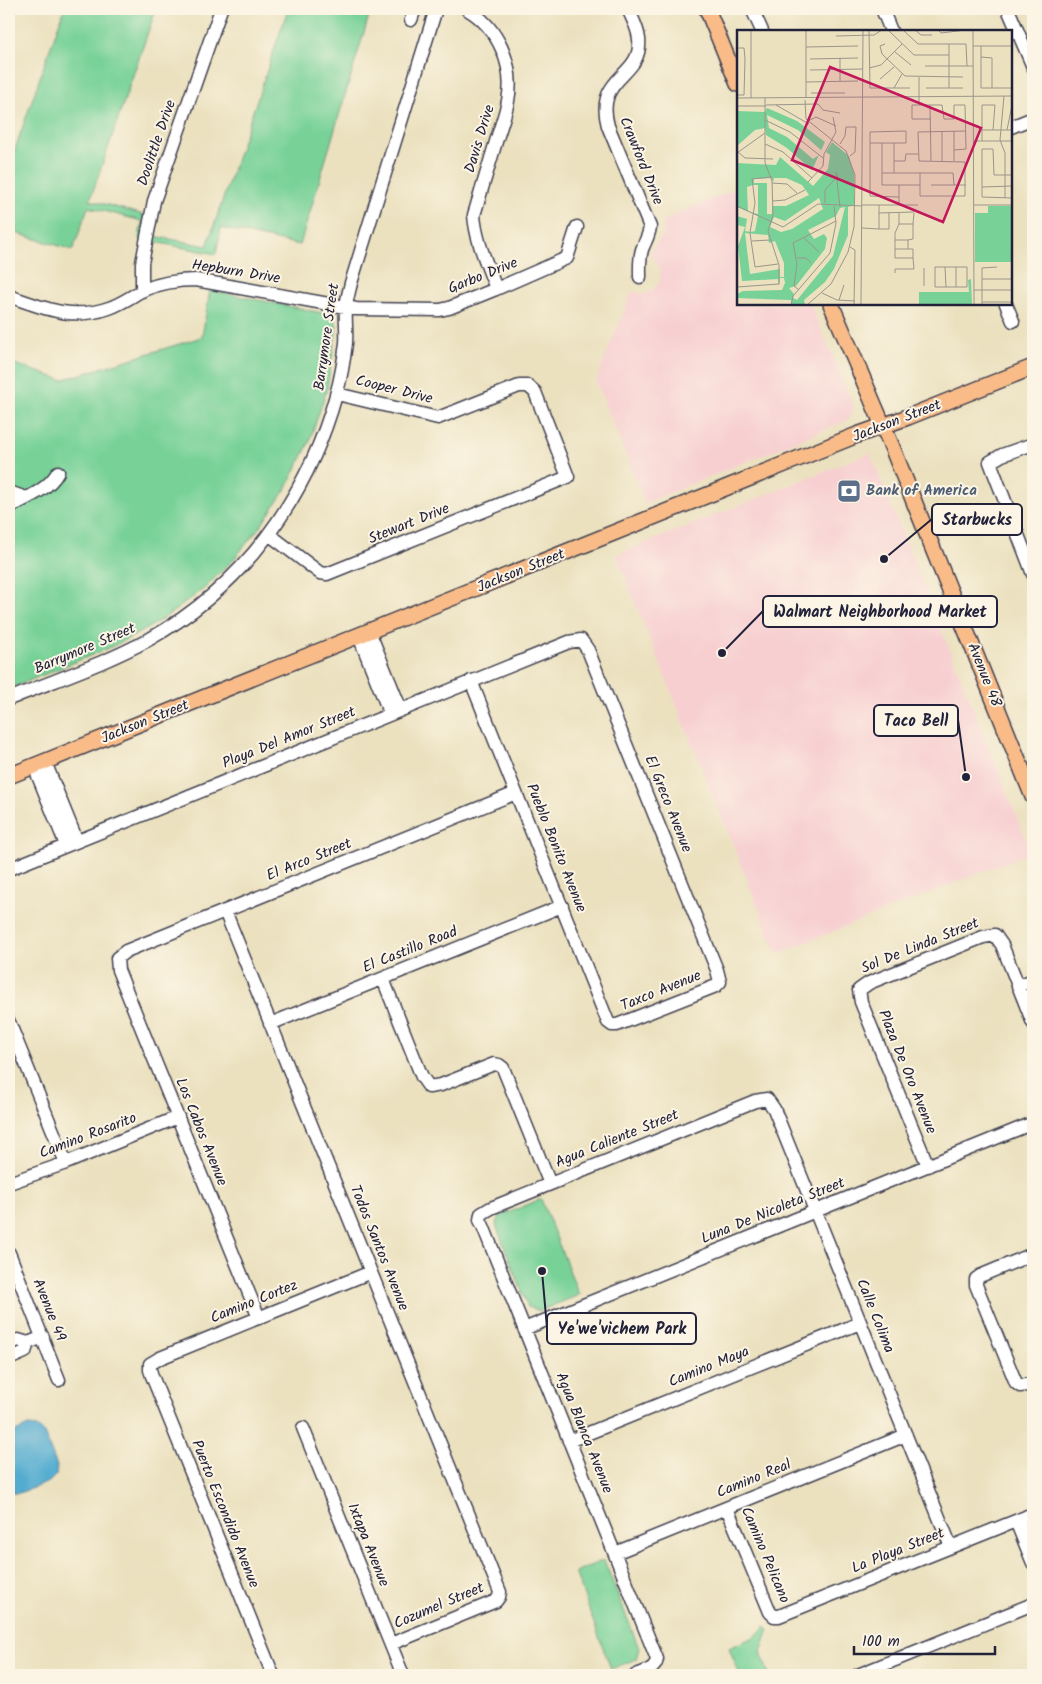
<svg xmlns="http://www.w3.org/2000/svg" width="1042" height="1684" viewBox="0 0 1042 1684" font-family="Kalam,sans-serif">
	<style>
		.built { fill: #f7cfd1 }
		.green { fill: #78d298; stroke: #4d7a6a }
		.water { fill: #52acd0; stroke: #3a6786 }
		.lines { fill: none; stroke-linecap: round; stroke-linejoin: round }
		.minor-casing { stroke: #403f4f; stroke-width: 15 }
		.major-casing { stroke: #403f4f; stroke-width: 18 }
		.minor { stroke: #fff; stroke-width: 12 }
		.major { stroke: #f9bc89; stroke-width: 15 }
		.labels { text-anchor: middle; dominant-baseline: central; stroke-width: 4; stroke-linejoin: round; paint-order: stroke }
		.street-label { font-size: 15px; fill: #22223b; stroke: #fcf5e5 }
		.service-label { font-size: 15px; font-weight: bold; fill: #4e5e75; stroke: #fcf5e5; text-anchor: start }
		.inset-road { fill: none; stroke: #9b958a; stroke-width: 1 }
		.view { fill: #c2185b; fill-opacity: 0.15; stroke: #c2185b; stroke-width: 2.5 }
		.inset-edge { fill: none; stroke: #22223b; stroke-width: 2.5 }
		.leader { fill: none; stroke: #22223b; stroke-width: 2 }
		.callout-dot { fill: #22223b; stroke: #fcf5e5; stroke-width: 2 }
		.callout { fill: #fcf5e5; stroke: #22223b; stroke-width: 2 }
		.callout-label { font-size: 16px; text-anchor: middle; font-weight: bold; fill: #22223b }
	</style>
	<rect width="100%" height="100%" fill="#fcf5e5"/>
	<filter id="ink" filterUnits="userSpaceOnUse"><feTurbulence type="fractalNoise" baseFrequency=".02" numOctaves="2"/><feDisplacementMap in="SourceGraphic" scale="10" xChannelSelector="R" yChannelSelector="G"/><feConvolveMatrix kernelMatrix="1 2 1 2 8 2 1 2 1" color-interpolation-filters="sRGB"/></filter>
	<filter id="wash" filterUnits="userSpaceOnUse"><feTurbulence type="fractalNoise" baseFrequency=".0096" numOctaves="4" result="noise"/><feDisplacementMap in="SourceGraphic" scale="20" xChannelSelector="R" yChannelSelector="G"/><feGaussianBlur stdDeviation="1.12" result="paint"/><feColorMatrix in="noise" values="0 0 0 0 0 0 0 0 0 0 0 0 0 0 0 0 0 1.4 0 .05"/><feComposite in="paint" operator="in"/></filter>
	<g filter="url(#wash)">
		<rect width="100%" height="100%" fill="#ebe1bf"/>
		<path class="built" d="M738 188V304H810L854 407 848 420 645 503 596 381 632 291 642 294 647 293 652 291 660 282V270L651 255 652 249 664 234 663 220Z
			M870 453 1031 852 777 954 616 555Z"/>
		<path class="green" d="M64 9H156L90 200 158 219 154 236 207 246 288 9H371L300 245 221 228 216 254 139 239 142 221 88 207 73 250 9 231V166Z
			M210 290 332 315 337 325 327 389 309 443 287 487 260 527 233 560 206 587 177 609 147 629 109 648 9 689V362L62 380 202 337Z
			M541 1199 579 1295 539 1311 528 1307 496 1225 500 1216Z
			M604 1560 639 1648 636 1659 611 1669 575 1572Z
			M765 1626 769 1629 761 1652 769 1675H740L729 1648 756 1636Z"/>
		<path class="water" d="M28 1426 37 1427 44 1433 57 1466 56 1475 49 1482 19 1493H9V1435Z"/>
	</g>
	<g filter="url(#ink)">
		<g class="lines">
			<g class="minor-casing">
				<path id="minor" d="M467 9C498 27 515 66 508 101 505 116 499 131 495 145 488 168 481 191 474 215 476 241 487 264 496 289
					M628 9C632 18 638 28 639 39 643 78 594 75 608 126L650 227C649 235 646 240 643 247 639 256 640 267 640 277
					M752 9 762 31
					M882 9 891 31
					M1008 9 1033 67
					M411 20 415 9
					M1011 127 1033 118
					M142 291V263L154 201 221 9
					M9 296C44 308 72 321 109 308 121 304 132 296 143 290 160 283 177 280 196 280L356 309 440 310 449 308 496 289 567 258 577 227
					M1006 304 1013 321
					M1033 444 1002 455 990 462 1033 574
					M9 492 26 498
					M9 507C27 498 48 490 58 472
					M270 535 320 573 327 574 568 477 535 392 528 386H519L438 418 337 394
					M369 631 401 710
					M359 636 390 714
					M9 699C55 680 104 664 148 640 243 587 307 499 336 395 341 378 344 360 346 343 347 332 345 320 346 309 346 301 349 292 351 283L436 9
					M45 762 77 841
					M34 766 66 845
					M9 869 569 642 581 640 588 650 717 970 720 982 716 986 617 1025H612L608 1022 471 681
					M225 911 500 1592 499 1597 496 1601 391 1644
					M383 979 422 1077 429 1087 441 1085 494 1064 499 1065 503 1068 550 1184
					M1018 986 1033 980
					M9 1022 66 1163
					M270 1024 562 906
					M928 1166 861 1002 859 990 869 983 983 937 995 935 1002 945 1033 1023
					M9 1183 66 1163 178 1117
					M9 1253 59 1380
					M1033 1254 980 1276 976 1279V1285L1016 1383 1020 1386 1033 1384
					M259 1318 118 970 117 958 126 951 516 793
					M524 1329 1033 1123
					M9 1344 18 1340 28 1343 43 1337
					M9 1359 25 1352 28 1343
					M303 1428 403 1675
					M569 1441 860 1323
					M727 1508 770 1612 774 1616H779L1033 1514
					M1027 1516 1033 1531
					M1016 1521 1033 1563
					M615 1553 906 1435
					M273 1675 152 1376 150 1370V1364L160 1358 371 1272
					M636 1675C645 1672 656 1669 657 1659L483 1226 480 1220 481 1214 491 1208 755 1101 767 1099 774 1109 951 1547
					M858 1675 1033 1604"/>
			</g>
			<g class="major-casing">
				<path id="major" d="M707 9 738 84
					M831 304 892 447 1033 797
					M9 776 857 435 908 417 1033 367"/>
			</g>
			<use href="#minor" class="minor"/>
			<use href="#major" class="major"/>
		</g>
	</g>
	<defs>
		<g id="bank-square" transform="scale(1.25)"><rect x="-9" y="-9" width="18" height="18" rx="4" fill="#5c6f8a" stroke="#fcf5e5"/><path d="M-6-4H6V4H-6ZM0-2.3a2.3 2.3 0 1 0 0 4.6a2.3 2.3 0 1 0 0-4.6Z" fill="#fff"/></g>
	</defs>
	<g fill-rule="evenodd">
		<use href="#bank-square" x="849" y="491"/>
	</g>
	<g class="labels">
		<g class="street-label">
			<text transform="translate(480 139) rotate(-73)">Davis Drive</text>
			<text transform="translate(157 143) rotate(-71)">Doolittle Drive</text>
			<text transform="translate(641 161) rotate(68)">Crawford Drive</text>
			<text transform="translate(236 272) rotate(9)">Hepburn Drive</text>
			<text transform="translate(483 276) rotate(-22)">Garbo Drive</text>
			<text transform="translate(327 337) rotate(-82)">Barrymore Street</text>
			<text transform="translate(394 390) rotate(14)">Cooper Drive</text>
			<text transform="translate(897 421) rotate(-21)">Jackson Street</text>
			<text transform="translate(409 524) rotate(-22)">Stewart Drive</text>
			<text transform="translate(521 571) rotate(-22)">Jackson Street</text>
			<text transform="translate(85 649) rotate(-23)">Barrymore Street</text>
			<text transform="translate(984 675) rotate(68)">Avenue 48</text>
			<text transform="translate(145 722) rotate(-22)">Jackson Street</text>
			<text transform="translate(289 738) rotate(-22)">Playa Del Amor Street</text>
			<text transform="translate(668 804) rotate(68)">El Greco Avenue</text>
			<text transform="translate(556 848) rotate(68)">Pueblo Bonito Avenue</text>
			<text transform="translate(309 860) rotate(-22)">El Arco Street</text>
			<text transform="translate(920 946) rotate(-22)">Sol De Linda Street</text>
			<text transform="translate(410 950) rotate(-22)">El Castillo Road</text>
			<text transform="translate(661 991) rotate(-22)">Taxco Avenue</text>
			<text transform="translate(907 1072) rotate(68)">Plaza De Oro Avenue</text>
			<text transform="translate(201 1132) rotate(68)">Los Cabos Avenue</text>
			<text transform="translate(88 1136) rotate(-21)">Camino Rosarito</text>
			<text transform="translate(617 1139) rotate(-22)">Agua Caliente Street</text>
			<text transform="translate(773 1211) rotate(-22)">Luna De Nicoleta Street</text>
			<text transform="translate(379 1248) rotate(68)">Todos Santos Avenue</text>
			<text transform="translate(254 1302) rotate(-22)">Camino Cortez</text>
			<text transform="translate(49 1310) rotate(68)">Avenue 49</text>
			<text transform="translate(875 1316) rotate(68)">Calle Colima</text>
			<text transform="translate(709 1367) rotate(-22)">Camino Maya</text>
			<text transform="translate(584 1433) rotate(68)">Agua Blanca Avenue</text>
			<text transform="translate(754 1479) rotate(-22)">Camino Real</text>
			<text transform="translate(225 1514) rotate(68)">Puerto Escondido Avenue</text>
			<text transform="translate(368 1545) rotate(68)">Ixtapa Avenue</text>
			<text transform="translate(898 1551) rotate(-22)">La Playa Street</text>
			<text transform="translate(765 1555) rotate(67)">Camino Pelicano</text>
			<text transform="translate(439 1606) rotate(-23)">Cozumel Street</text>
		</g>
		<g class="service-label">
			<text x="866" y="491">Bank of America</text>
		</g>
	</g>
	<g transform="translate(737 30)">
		<rect width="275" height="275" fill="#ebe1bf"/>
		<path d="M30 78 60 91 88 112 75 140 50 118 29 105 28 98 18 100 0 116V81L28 82ZM30 85 61 100 84 120 82 125 76 129 50 107 32 98ZM95 112 112 126 117 144V175L111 177V205L97 239 88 252 67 270 68 275 55 274 54 270 0 268V264L6 261 45 260 48 253 47 248H43L42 256 41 249 5 251 1 216 8 197 0 195V186L10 189 8 201 14 202 18 201 21 186 0 177V133L39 135 43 127 76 156 91 139 93 125 89 122ZM34 148 36 152 37 148H49L65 155 72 165 49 176H35V184H30V153H17V149ZM16 155H21V184L11 182 10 157ZM82 168 86 179 55 199 44 202 33 197 37 187 48 191ZM108 177 96 226 60 270 56 268 57 264 52 258 59 256 88 219 90 208 87 204 77 209 71 200 99 186 103 178ZM8 203 31 205 32 213 38 211 47 233V247H43V239L13 244ZM251 176H275V232H238V183H251ZM234 249 235 275H182V262H232L231 250Z" fill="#78d298" fill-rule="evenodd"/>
		<path class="inset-road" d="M14 0V68M69 0V67M132 0 133 58H173M151 0 177 25H212M166 0 181 14H229L230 36M178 0 184 5H195M201 0 204 3 229 0M236 0 237 275M99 6 137 5 145 0M148 14 143 16 145 24 168 46 226 47M236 16H275M244 16V58H275M69 17 121 16M0 18H7L8 29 7 65H0M158 22 174 35M244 27 255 28V58M103 28V51M73 29 121 28M188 36H236M132 38 144 35 165 14M73 40 126 39M182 47V75M143 49 157 37M69 52 121 51M157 58 165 44M189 58H226M212 58V14M74 63H108M267 66 263 110 268 123V168M0 68 275 66M68 70 69 89 109 121 118 145 117 197 111 222 94 254 70 275M29 75 81 74 86 80 103 83M39 75 72 94M193 75 194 131M0 76H29M194 89H175V75H205L207 89H217V75H228L229 119 217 120M28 90 53 102 86 128M71 91 79 87 99 96M245 100H275M270 100 275 75M205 101V131M217 101V131M237 111H275M245 111V75H258L256 100M133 113H169V101L133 102V166L162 167M145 113V155H183M157 113V143M28 114 46 122 75 148M103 114 108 106 109 97H119L118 122 113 126M1 122 8 128 36 129M0 123 28 103M157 131H168L169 124H181M99 142 103 177M145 143H216L217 155M183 143V166H228V132L182 131 181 102 229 101M275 145H257L256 119H245V167L275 168M35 147 15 149 18 173 13 203 18 237 41 234M71 152 86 136 87 124 99 102 96 87M35 153 50 154 60 163M194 155H229M245 157 275 156M36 171 48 170 68 160M88 173V160L101 146M125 175H181M142 175V183L177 182M162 175V155M237 175H275M0 176 46 197 81 174 125 176M142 183V199H152V183M162 183V194H176L177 183M125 198 142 199M67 208 82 222M158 210H171V219M171 210 176 209V194M15 211 33 210M113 217 118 220 117 275M158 219H176V228H158V203L162 194M60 228H69L74 233M198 237H230V257H198ZM208 237 209 257M219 237V257M187 238V256M158 243V239H177L176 228M245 249H275M0 257 42 254V235L31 201 36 185 35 151 28 133V68M62 260 57 256 60 234 56 213 99 191M237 260H275M85 263 100 270 118 271M102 270 107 255M245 272H275M7 275H43M54 275 56 266 93 223 99 193 97 176M124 275 126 0M245 275V238L260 237"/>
		<path class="view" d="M93 37 244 98 206 192 55 130Z"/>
		<rect width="275" height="275" class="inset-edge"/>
	</g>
	<path class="leader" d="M884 559L932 519M722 653L763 611M966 777L958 720M542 1271L547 1328"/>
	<g class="callout-dot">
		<circle cx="884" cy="559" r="5"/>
		<circle cx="722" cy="653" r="5"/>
		<circle cx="966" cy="777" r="5"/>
		<circle cx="542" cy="1271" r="5"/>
	</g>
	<g class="callout">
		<rect x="932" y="504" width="90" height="31" rx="5"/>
		<rect x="763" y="596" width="234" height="31" rx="5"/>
		<rect x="874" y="705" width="84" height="31" rx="5"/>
		<rect x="547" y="1313" width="149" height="31" rx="5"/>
	</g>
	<g class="callout-label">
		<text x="977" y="525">Starbucks</text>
		<text x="880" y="617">Walmart Neighborhood Market</text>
		<text x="916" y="726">Taco Bell</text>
		<text x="622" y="1334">Ye'we'vichem Park</text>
	</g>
	<rect width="1042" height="1684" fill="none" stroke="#fcf5e5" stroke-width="30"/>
	<path d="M854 1646v8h141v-8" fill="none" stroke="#22223b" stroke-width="2.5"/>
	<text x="862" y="1646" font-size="15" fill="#22223b" stroke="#fcf5e5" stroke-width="4" paint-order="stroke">100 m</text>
</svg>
